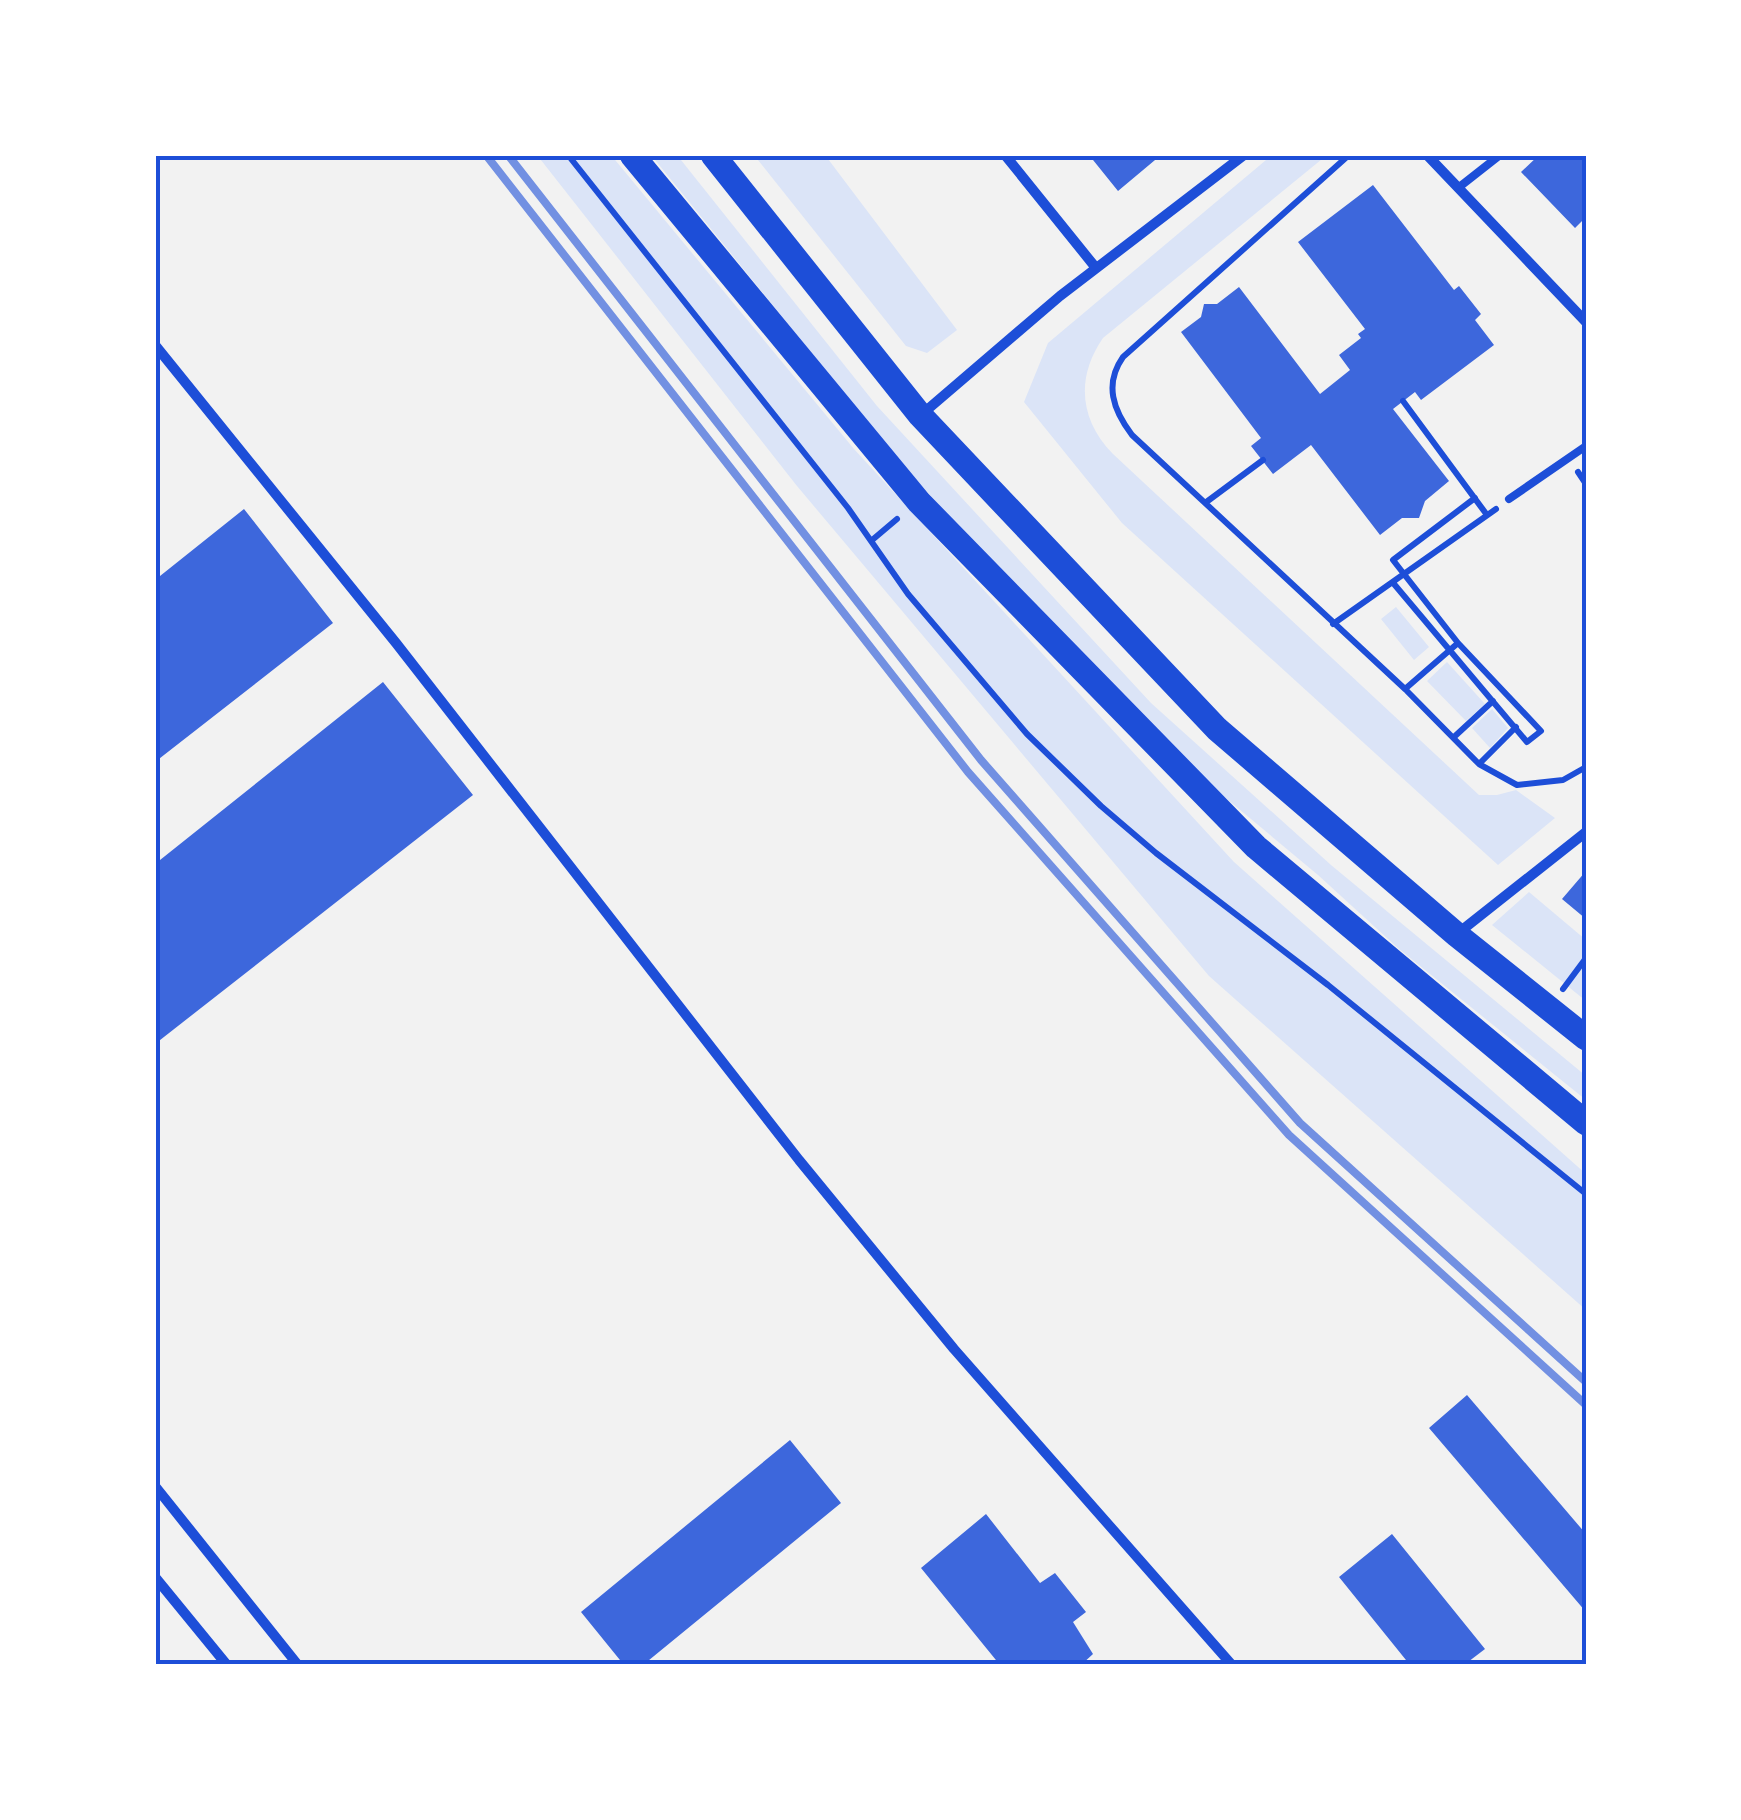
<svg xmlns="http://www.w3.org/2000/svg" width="1741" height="1820" viewBox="0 0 1741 1820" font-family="Raleway,sans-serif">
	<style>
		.green { fill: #dbe4f7 }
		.building { fill: #3d67dc }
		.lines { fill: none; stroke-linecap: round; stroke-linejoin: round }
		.path { stroke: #1d4ed8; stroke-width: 6 }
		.service { stroke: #1d4ed8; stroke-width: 8 }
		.minor { stroke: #1d4ed8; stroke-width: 10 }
		.primary { stroke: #1d4ed8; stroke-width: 25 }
		.rail { stroke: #7290e2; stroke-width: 8 }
		.neatline { fill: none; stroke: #1d4ed8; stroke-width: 4 }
	</style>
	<rect width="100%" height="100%" fill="#f2f2f2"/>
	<path class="green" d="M537 155H611L854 449 1234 862 1586 1174V1310L1209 976 797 486Z
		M651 155H677L877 406 1151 703 1331 865 1586 1076V1100L1399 949 1318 875 1221 794 991 563 897 458Z
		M754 155H825L957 330 927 353 906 346Z
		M1272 155H1327L1103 338C1076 377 1079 419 1113 454L1479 795H1497L1516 790 1555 818 1498 865 1122 523 1024 402 1048 343Z
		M1396 607 1429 647 1414 660 1381 619Z
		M1447 662 1485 704 1466 721 1427 681Z
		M1492 709 1508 728 1490 748 1472 728Z
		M1529 892 1586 940V1001L1492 925Z"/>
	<path class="building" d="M1089 155H1161L1118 191Z
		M1539 155H1586V217L1575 228 1521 172Z
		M1373 185 1454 290 1459 286 1481 314 1475 320 1494 345 1421 400 1415 392 1393 409 1449 481 1425 501 1419 518H1402L1380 535 1311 445 1273 474 1251 446 1261 438 1181 332 1201 317 1204 304H1217L1239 287 1320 394 1350 370 1339 355 1361 338 1358 334 1365 329 1298 242Z
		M244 509 333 623 155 762V580Z
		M383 682 473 795 155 1044V864Z
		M1586 871V919L1562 899Z
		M1467 1395 1586 1534V1612L1429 1428Z
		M790 1440 841 1503 643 1665H624L581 1612Z
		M986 1514 1040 1583 1055 1573 1086 1612 1073 1622 1093 1654 1081 1665H1000L921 1568Z
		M1392 1534 1485 1649 1464 1665H1410L1339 1577Z"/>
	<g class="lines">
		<path class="path" d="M568 155 848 508 908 594 1027 734 1101 806 1156 853 1328 985 1586 1194
			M1349 155 1123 357C1104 384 1113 410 1132 435L1405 689 1479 764 1517 785 1563 780 1586 767
			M1403 401 1487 515
			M1578 472 1586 484
			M1205 503 1263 460
			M871 541 897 519
			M1394 584 1527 742 1541 731 1458 643 1393 560 1475 498
			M1333 624 1496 509
			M1405 689 1458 643
			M1454 737 1493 701
			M1479 764 1516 727
			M1563 989 1586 958"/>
		<path class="service" d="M1458 188 1500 155
			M1509 499 1586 446"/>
		<path class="minor" d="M1005 155 1096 268
			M1427 155 1586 322
			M155 345 396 643 799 1160 954 1349 1232 1665
			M921 415 1060 296 1244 155
			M1457 934 1586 832
			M155 1486 298 1665
			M155 1577 227 1665"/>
		<path class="primary" d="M632 155 919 502 1256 847 1586 1123
			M713 155 920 415 1217 729 1457 935 1586 1038"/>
		<path class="rail" d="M486 155 968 772 1289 1135 1586 1405
			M508 155 981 760 1300 1123 1586 1382"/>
	</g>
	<rect width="1741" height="1820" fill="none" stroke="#ffffff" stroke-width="315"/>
	<rect x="158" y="158" width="1426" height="1504" class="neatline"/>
</svg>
